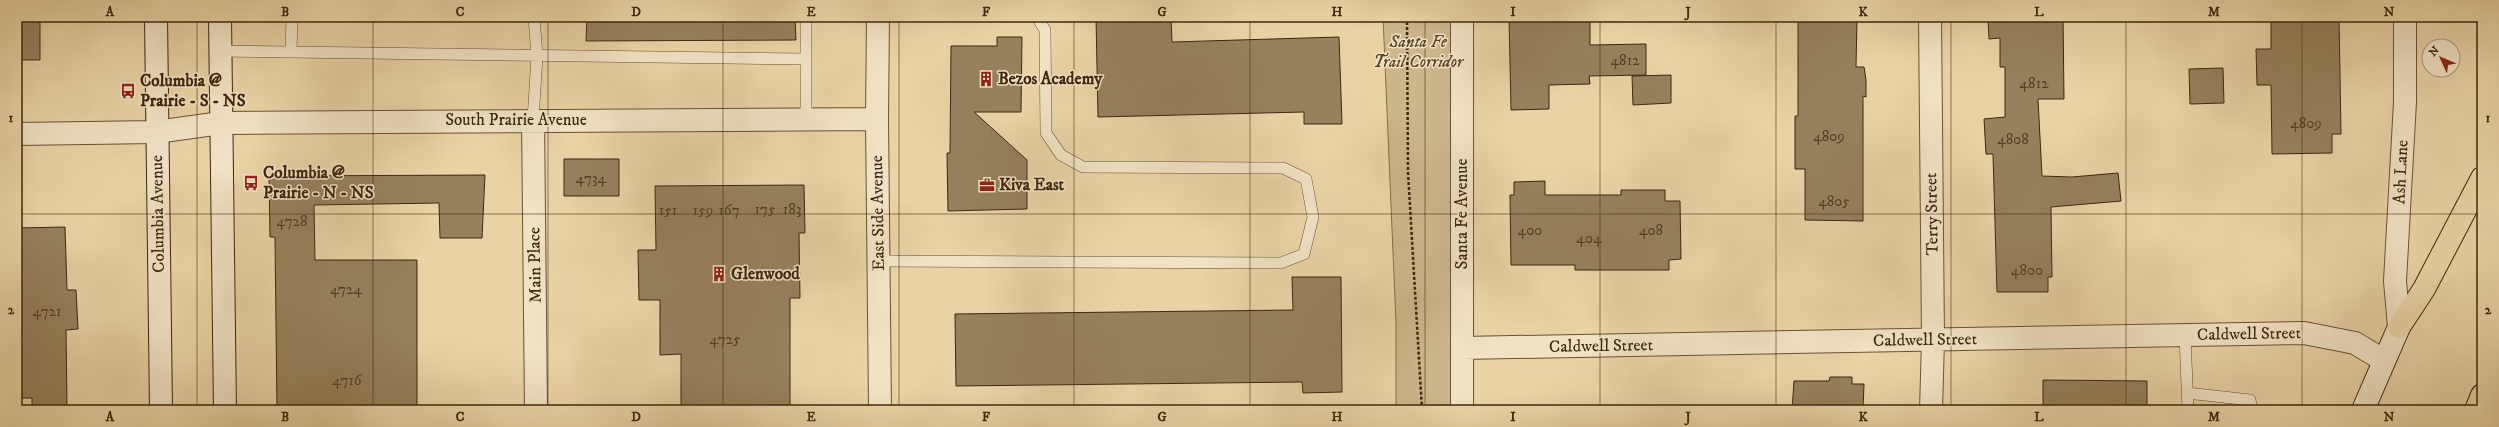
<svg xmlns="http://www.w3.org/2000/svg" width="2499" height="427" viewBox="0 0 2499 427" font-family="'IM FELL DW Pica',serif">
	<style>
		.green { fill: #ccb68b; stroke: #846f4c }
		.building { fill: #96815d; stroke: #3d280e }
		.lines { fill: none; stroke-linecap: round; stroke-linejoin: round }
		.service-casing { stroke: #685334; stroke-width: 12 }
		.minor-casing { stroke: #685334; stroke-width: 24 }
		.secondary-casing { stroke: #3d280e; stroke-width: 24 }
		.motorway-casing { stroke: #3d280e; stroke-width: 24 }
		.path { stroke: #3d280e; stroke-width: 2.5; stroke-dasharray: 3 2; stroke-linecap: butt }
		.service { stroke: #f1e2c4; stroke-width: 11 }
		.minor { stroke: #f1e2c4; stroke-width: 22 }
		.secondary { stroke: #f1e2c4; stroke-width: 22 }
		.motorway { stroke: #e9d3a5; stroke-width: 22 }
		.grid { fill: none; stroke: #3d280e; stroke-width: 1; stroke-opacity: 0.55 }
		.labels { text-anchor: middle; dominant-baseline: central; stroke-width: 3; stroke-linejoin: round; paint-order: stroke }
		.number-label { font-size: 15px; fill: #533e22 }
		.park-label { font-size: 17px; font-style: italic; fill: #5a4427; stroke: #f1e2c4 }
		.poi-label { font-size: 17px; font-weight: bold; fill: #3d280e; stroke: #f1e2c4; text-anchor: start }
		.street-label { font-size: 17px; fill: #3d280e; stroke: #f1e2c4 }
		.neatline { fill: none; stroke: #3d280e; stroke-width: 1.5 }
		.grid-label { font-size: 13px; text-anchor: middle; font-weight: bold; fill: #3d280e }
	</style>
	<rect width="100%" height="100%" fill="#e9d3a5"/>
	<filter id="stains"><feTurbulence type="fractalNoise" baseFrequency=".005" numOctaves="4"/><feColorMatrix values="0 0 0 0 .2 0 0 0 0 .09 0 0 0 0 .02 0 0 0 .5 -.17"/></filter>
	<radialGradient id="worn" r=".72"><stop offset=".6" stop-color="#630" stop-opacity="0"/><stop offset="1" stop-color="#630" stop-opacity=".3"/></radialGradient>
	<path class="green" d="M1383 17H1452L1451 410H1396V323Z"/>
	<path class="building" d="M17 17H40V60H17Z
		M587 17H795L796 40 586 41Z
		M1096 17H1171L1172 42 1339 37 1342 124H1304V112L1098 117Z
		M1509 17H1590V45L1646 44V75L1589 76 1590 84 1549 85V109L1511 110Z
		M1798 17H1857L1856 67H1864L1866 80V97L1863 96V221L1805 220V169H1795V116H1798Z
		M1988 17H2063L2064 99H2038L2042 176 2072 177 2118 173 2121 201 2051 207 2052 277H2048V292H1997L1993 154H1986L1984 119 2005 117V67H2000V38L1989 39Z
		M2271 17H2339L2341 134H2332V153L2272 154 2271 85H2257L2256 49H2271Z
		M997 37H1022L1021 112H974L1027 160V209L948 211 947 153H950L951 46H997Z
		M2223 68 2224 103 2190 104 2189 69Z
		M1671 75V103L1633 105 1632 76Z
		M564 159H619V196H564Z
		M485 175 482 238H440L439 203 314 205 315 260H417V408L277 410 275 237H270L269 176Z
		M1545 181V195H1621V190H1665V201H1680L1681 259 1669 260V270H1575V265H1511L1510 195H1514V182Z
		M804 185 805 233H799L800 298H790V410H681V354L660 355V300H639L638 250H656L655 186Z
		M65 227 67 290H76L78 329 66 330 67 410H32V398H17V228Z
		M1292 277H1341L1342 392 1303 393 1302 382 956 386 955 314 1293 310Z
		M1830 377H1852V384H1864L1863 410H1792L1794 381H1829Z
		M2043 380 2147 381V410H2043Z"/>
	<g class="lines">
		<g class="service-casing">
			<path id="service" d="M806 17V120
				M220 51 806 59
				M291 51 292 17
				M533 120 537 56 534 17
				M880 261 1281 263 1304 254 1313 217 1306 179 1283 168 1083 167 1061 155 1046 133 1045 30 1037 17
				M2185 335 2188 410
				M2187 393 2250 400 2252 410"/>
		</g>
		<g class="minor-casing">
			<path id="minor" d="M878 17 877 119 880 410
				M1930 17 1933 340 1931 410
				M533 120 536 410
				M17 134 156 132 221 123 877 119
				M2399 327 2395 281 2405 102V17
				M1462 348 2304 333 2355 343 2383 360
				M1462 410V17"/>
		</g>
		<g class="secondary-casing">
			<path id="secondary" d="M156 17 161 410
				M220 17 225 410
				M2363 410 2399 327"/>
		</g>
		<g class="motorway-casing">
			<path id="motorway" d="M2399 327 2424 289 2482 178
				M2476 410 2482 395"/>
		</g>
		<path class="path" d="M1407 17 1408 172 1422 410"/>
		<use href="#service" class="service"/>
		<use href="#minor" class="minor"/>
		<use href="#secondary" class="secondary"/>
		<use href="#motorway" class="motorway"/>
	</g>
	<path class="grid" d="M197 17V410M373 17V410M548 17V410M723 17V410M899 17V410M1074 17V410M1250 17V410M1425 17V410M1600 17V410M1776 17V410M1951 17V410M2126 17V410M2302 17V410M17 214H2482"/>
	<defs>
		<g id="building-bare" transform="scale(1.2)"><path d="M-4-6H4V6H1V3H-1V6H-4ZM-2.5-4.3h1.7v1.8h-1.7ZM.8-4.3h1.7v1.8H.8ZM-2.5-1h1.7V.8h-1.7ZM.8-1h1.7V.8H.8Z" fill="#8f2418" stroke="#f1e2c4" stroke-width="2.5" paint-order="stroke"/></g>
		<g id="bus-bare" transform="scale(1.2)"><path d="M-5-6H5V4H4V6H2V4H-2V6H-4V4H-5ZM-3.5-4V0h7V-4ZM-3.5 1.2v1.5H-2V1.2ZM2 1.2v1.5H3.5V1.2Z" fill="#8f2418" stroke="#f1e2c4" stroke-width="2.5" paint-order="stroke"/></g>
		<g id="office-bare" transform="scale(1.2)"><path d="M-6-3h4V-5.5h4V-3h4V5H-6ZM-1-4.5V-3h2v-1.5ZM-6 0V1H6V0Z" fill="#8f2418" stroke="#f1e2c4" stroke-width="2.5" paint-order="stroke"/></g>
	</defs>
	<g fill-rule="evenodd">
		<use href="#building-bare" x="986" y="79"/>
		<use href="#bus-bare" x="128" y="91"/>
		<use href="#bus-bare" x="251" y="183"/>
		<use href="#office-bare" x="987" y="185"/>
		<use href="#building-bare" x="719" y="274"/>
	</g>
	<g class="labels">
		<g class="number-label">
			<text x="1625" y="60">4812</text>
			<text x="2034" y="83">4812</text>
			<text x="2306" y="123">4809</text>
			<text x="1829" y="136">4809</text>
			<text x="2013" y="139">4808</text>
			<text x="591" y="178">4734</text>
			<text x="1834" y="201">4805</text>
			<text x="765" y="209">175</text>
			<text x="792" y="209">183</text>
			<text x="668" y="210">151</text>
			<text x="703" y="210">159</text>
			<text x="729" y="210">167</text>
			<text x="292" y="221">4728</text>
			<text x="1530" y="230">400</text>
			<text x="1651" y="230">408</text>
			<text x="1589" y="238">404</text>
			<text x="2027" y="270">4800</text>
			<text x="346" y="289">4724</text>
			<text x="47" y="311">4721</text>
			<text x="725" y="339">4725</text>
			<text x="347" y="380">4716</text>
		</g>
		<g class="park-label">
			<text x="1418" y="42">Santa Fe<tspan x="1418" dy="20">Trail Corridor</tspan></text>
		</g>
		<g class="poi-label">
			<text x="998" y="79">Bezos Academy</text>
			<text x="140" y="81">Columbia @<tspan x="140" dy="20">Prairie - S - NS</tspan></text>
			<text x="263" y="173">Columbia @<tspan x="263" dy="20">Prairie - N - NS</tspan></text>
			<text x="999" y="185">Kiva East</text>
			<text x="731" y="274">Glenwood</text>
		</g>
		<g class="street-label">
			<text x="516" y="120">South Prairie Avenue</text>
			<text transform="translate(2401 172) rotate(-87)">Ash Lane</text>
			<text transform="translate(878 213) rotate(-91)">East Side Avenue</text>
			<text transform="translate(158 214) rotate(-91)">Columbia Avenue</text>
			<text transform="translate(1462 214) rotate(-90)">Santa Fe Avenue</text>
			<text transform="translate(1932 214) rotate(-91)">Terry Street</text>
			<text transform="translate(535 265) rotate(-91)">Main Place</text>
			<text transform="translate(2249 334) rotate(-1)">Caldwell Street</text>
			<text transform="translate(1925 340) rotate(-1)">Caldwell Street</text>
			<text transform="translate(1601 346) rotate(-1)">Caldwell Street</text>
		</g>
	</g>
	<rect width="2499" height="427" fill="none" stroke="#e9d3a5" stroke-width="44"/>
	<g transform="translate(2441 58) rotate(314)"><circle r="19" fill="#f1e2c4" stroke="#a9987b"/>
	<path d="M0-3L7 15L0 10L-7 15Z" fill="#8f2418"/>
	<text y="-6" font-size="11" font-weight="bold" text-anchor="middle" fill="#3d280e">N</text>
	</g>
	<rect x="22" y="22" width="2455" height="383" class="neatline"/>
	<g class="grid-label">
		<text x="110" y="16">A</text>
		<text x="285" y="16">B</text>
		<text x="460" y="16">C</text>
		<text x="636" y="16">D</text>
		<text x="811" y="16">E</text>
		<text x="986" y="16">F</text>
		<text x="1162" y="16">G</text>
		<text x="1337" y="16">H</text>
		<text x="1513" y="16">I</text>
		<text x="1688" y="16">J</text>
		<text x="1863" y="16">K</text>
		<text x="2039" y="16">L</text>
		<text x="2214" y="16">M</text>
		<text x="2389" y="16">N</text>
		<text x="11" y="122">1</text>
		<text x="2488" y="122">1</text>
		<text x="11" y="314">2</text>
		<text x="2488" y="314">2</text>
		<text x="110" y="421">A</text>
		<text x="285" y="421">B</text>
		<text x="460" y="421">C</text>
		<text x="636" y="421">D</text>
		<text x="811" y="421">E</text>
		<text x="986" y="421">F</text>
		<text x="1162" y="421">G</text>
		<text x="1337" y="421">H</text>
		<text x="1513" y="421">I</text>
		<text x="1688" y="421">J</text>
		<text x="1863" y="421">K</text>
		<text x="2039" y="421">L</text>
		<text x="2214" y="421">M</text>
		<text x="2389" y="421">N</text>
	</g>
	<rect width="100%" height="100%" filter="url(#stains)"/>
	<rect width="100%" height="100%" fill="url(#worn)"/>
</svg>
